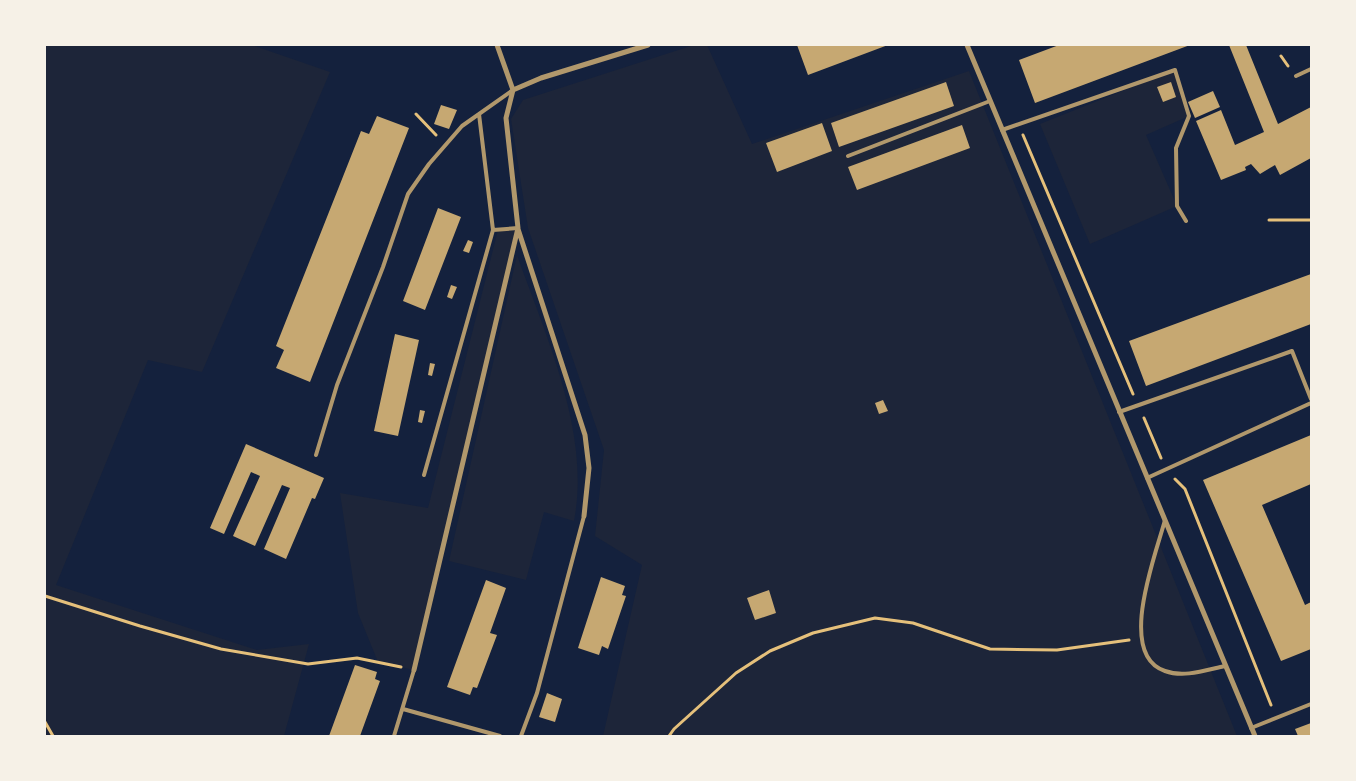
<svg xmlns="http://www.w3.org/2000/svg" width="1356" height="781" viewBox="0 0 1356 781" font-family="'Roboto Serif',serif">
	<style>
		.green { fill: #1d2539 }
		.building { fill: #c6a872 }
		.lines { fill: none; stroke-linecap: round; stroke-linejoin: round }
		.path { stroke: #e5c07b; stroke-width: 3 }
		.service { stroke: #b1986c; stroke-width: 4 }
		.minor { stroke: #b1986c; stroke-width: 5 }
	</style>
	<rect width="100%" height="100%" fill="#14213d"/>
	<path class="green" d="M45 45H252L330 72 202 372 148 360 56 585 257 650 309 644 284 736H45Z
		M694 45H707L752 144 969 71 1237 736H603L642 565 595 536 604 450 528 228 511 119 523 100Z
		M1175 70 1189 116 1146 135 1177 206 1090 244 1040 124Z
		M518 228 414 670 378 662 358 613 340 493 428 508 498 230Z
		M517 255C546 337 591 433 574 521L544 512 526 580 449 561Z"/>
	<path class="building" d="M797 45H888L808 75Z
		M1059 45H1190L1035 103 1019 60Z
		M1229 45H1246L1278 124 1311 107V158L1280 175 1275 165 1260 174 1251 164 1245 167 1246 170 1221 180 1196 121 1221 110 1235 145 1264 132Z
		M946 82 954 106 839 147 831 123Z
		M1171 82 1176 97 1163 102 1157 87Z
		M1213 91 1220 107 1195 118 1188 102Z
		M441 105 457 110 449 129 434 124Z
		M377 116 409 128 310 382 276 368 284 350 276 346 361 131 369 134Z
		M822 123 832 151 777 172 766 143Z
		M962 125 970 148 857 190 848 167Z
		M438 208 461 217 425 310 403 301Z
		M468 240 473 242 469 253 463 251Z
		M1311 274V324L1146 386 1129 341Z
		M451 285 457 287 452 299 447 297Z
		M395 334 419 340 398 436 374 431Z
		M430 363 435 364 432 376 428 375Z
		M883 400 888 411 879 414 875 403Z
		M420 410 425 411 422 423 418 422Z
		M1311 435V484L1262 505 1305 605 1311 602V649L1281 661 1203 480Z
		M246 444 324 478 315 499 312 498 286 559 264 549 290 488 282 485 255 546 233 536 260 476 251 472 224 534 210 528Z
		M601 577 625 586 622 595 626 596 608 649 602 646 599 655 578 648Z
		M486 580 506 588 490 633 497 635 477 688 473 687 470 695 447 687Z
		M769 590 776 613 755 620 747 598Z
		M355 665 377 672 375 679 380 681 360 736H329Z
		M547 693 562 699 555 722 539 717Z
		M1311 723V736H1298L1295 729Z"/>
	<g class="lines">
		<path class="path" d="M1281 56 1288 66
			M416 114 436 135
			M1023 135 1133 394
			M1269 220H1311
			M1144 418 1161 458
			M1175 479 1185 489 1271 705
			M45 596 140 626 221 649 308 664 357 658 401 667
			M45 722 53 736
			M669 736 674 729 736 673 770 651 813 633 875 618 913 623 990 649 1057 650 1129 640"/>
		<path class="service" d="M1296 76 1311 69
			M1002 130 1175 70 1189 116 1176 148 1177 206 1186 221
			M848 156 990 101
			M493 230 518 228
			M1119 412 1292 351 1311 399
			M316 455 337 385 383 267 408 194 429 164 462 126 513 90
			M424 475 493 230 479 114
			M1147 478 1311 403
			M1165 520C1156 554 1116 655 1165 671 1184 678 1206 670 1225 666
			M403 709 500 736
			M1251 728 1311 704
			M394 736 414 670
			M521 736 537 693 584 516"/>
		<path class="minor" d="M497 45 513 90
			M967 45 1255 736
			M513 90 541 78 648 45
			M518 229 585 435 589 468 584 516
			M414 670 518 228 506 118 513 90"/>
	</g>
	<rect width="1356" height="781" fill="none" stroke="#f6f1e7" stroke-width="92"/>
</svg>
